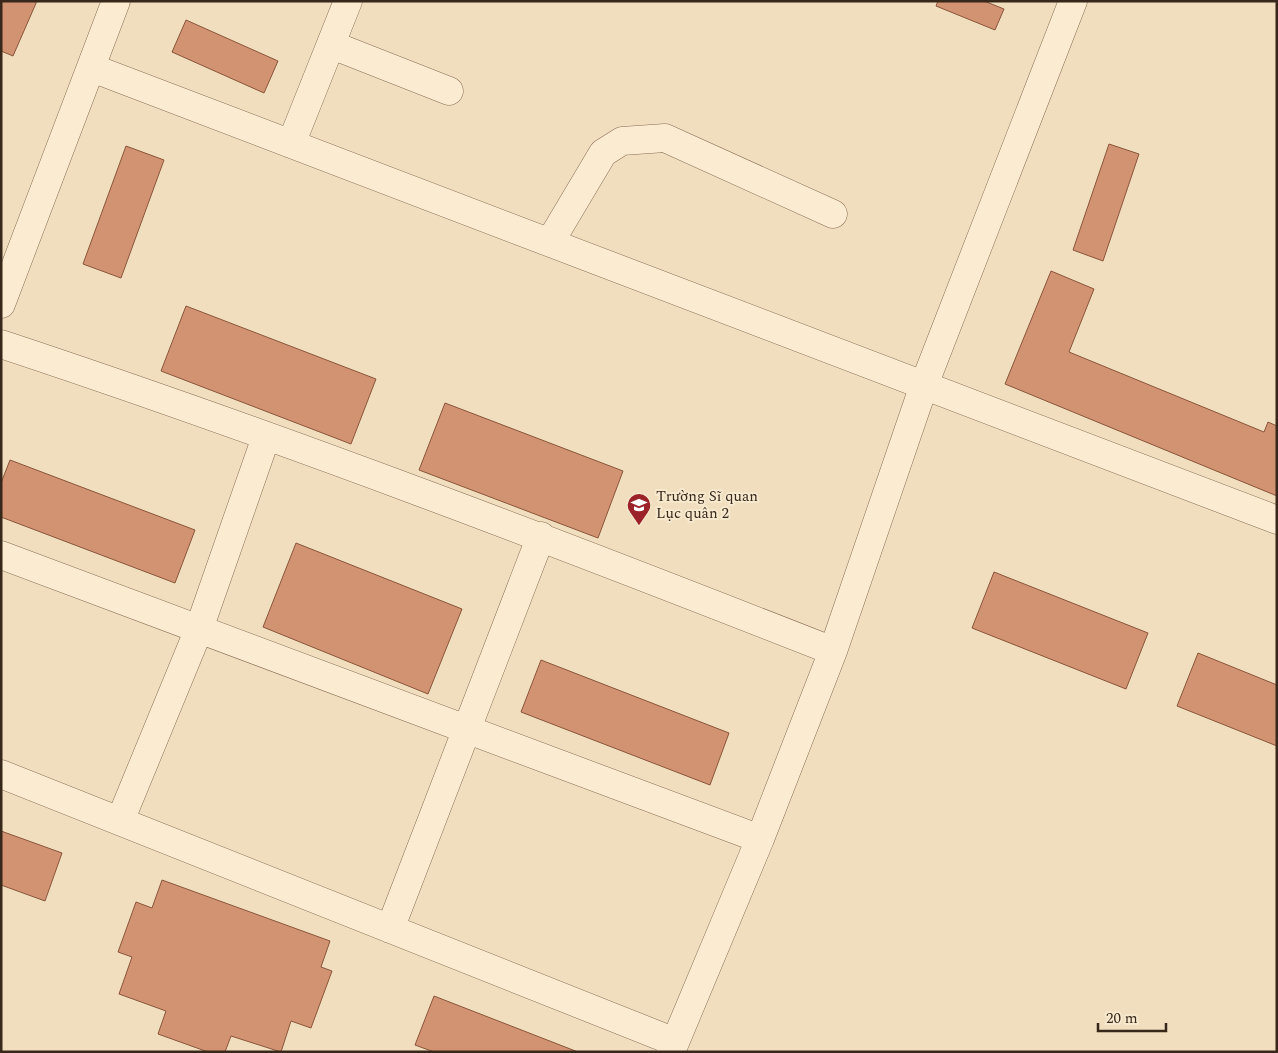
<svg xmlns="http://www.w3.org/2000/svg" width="1278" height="1053" viewBox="0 0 1278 1053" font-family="Spectral,serif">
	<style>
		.building { fill: #d19371; stroke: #8a553a }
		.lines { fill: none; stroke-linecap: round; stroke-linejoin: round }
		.minor-casing { stroke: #8a6e56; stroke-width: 29 }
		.minor { stroke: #fbecd1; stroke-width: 28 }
		.labels { text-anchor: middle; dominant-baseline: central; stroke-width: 4; stroke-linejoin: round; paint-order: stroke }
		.poi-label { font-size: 15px; fill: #38271b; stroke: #f7e9ce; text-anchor: start }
	</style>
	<rect width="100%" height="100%" fill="#f0debe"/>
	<path class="building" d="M1 1H37L13 56 1 51Z
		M938 1H984L1004 9 995 30 936 6Z
		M186 20 278 61 264 93 172 52Z
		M1109 144 1139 154 1103 261 1073 250Z
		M126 146 164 160 121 278 83 264Z
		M1051 271 1094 289 1069 352 1264 432 1268 422 1277 426V496L1005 384Z
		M186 306 376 379 351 444 161 371Z
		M445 403 623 471 598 538 419 470Z
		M10 460 195 530 175 583 1 517V483Z
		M296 543 462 609 428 694 263 627Z
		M994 572 1148 633 1126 689 972 628Z
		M1198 653 1277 685V746L1177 706Z
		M541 660 729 733 710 785 521 712Z
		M1 831 62 853 45 901 1 885Z
		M162 880 330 941 321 967 332 971 311 1028 291 1021 281 1052 231 1036 225 1052H208L158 1034 166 1011 119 994 132 957 118 952 136 902 152 908Z
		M434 996 578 1052H434L415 1045Z"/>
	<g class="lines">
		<g class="minor-casing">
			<path id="minor" d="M332 45 449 91
				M92 68 1277 520
				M291 144 348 1
				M550 242 603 153 622 141 665 138 833 214
				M1 304 116 1
				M1 344C282 437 558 543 833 651
				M1 555 760 839
				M1 774 675 1042
				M120 821 199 629 266 437
				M390 929 541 536
				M671 1052 760 839 833 651 924 385 1073 1"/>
		</g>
		<use href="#minor" class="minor"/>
	</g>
	<defs>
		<g id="school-pin" transform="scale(1.25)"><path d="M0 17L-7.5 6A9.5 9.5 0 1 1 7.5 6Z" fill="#9c222a" stroke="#f7e9ce"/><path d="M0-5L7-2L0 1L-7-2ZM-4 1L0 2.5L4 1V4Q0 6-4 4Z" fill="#fff"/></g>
	</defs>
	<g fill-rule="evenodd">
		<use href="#school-pin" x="639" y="505"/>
	</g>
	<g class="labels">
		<g class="poi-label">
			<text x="656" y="496">Trường Sĩ quan<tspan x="656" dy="17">Lục quân 2</tspan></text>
		</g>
	</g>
	<rect width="1278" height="1053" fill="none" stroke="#38271b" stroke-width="5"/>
	<path d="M1098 1023v8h68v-8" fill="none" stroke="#38271b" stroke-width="2.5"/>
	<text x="1106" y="1023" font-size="15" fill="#38271b" stroke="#f7e9ce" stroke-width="4" paint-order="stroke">20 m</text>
</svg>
